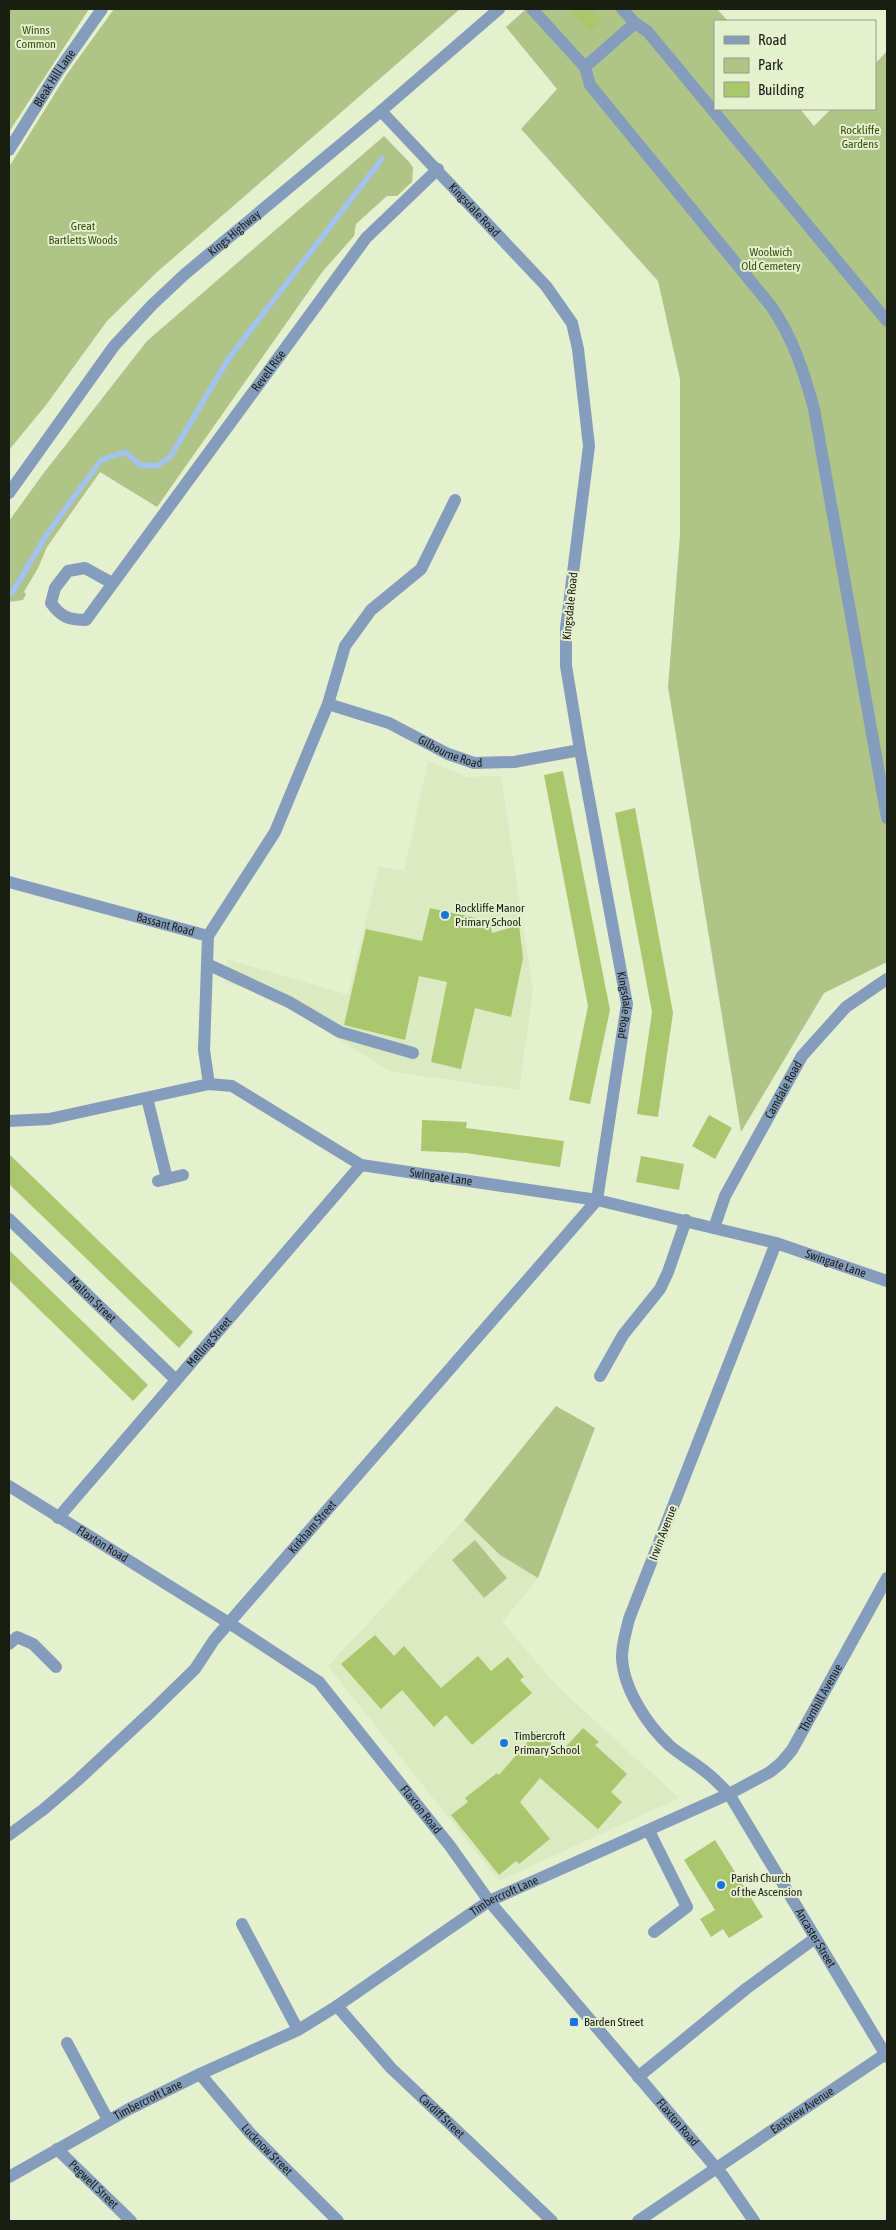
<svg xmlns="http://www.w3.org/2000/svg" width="896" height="2230" viewBox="0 0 896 2230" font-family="'Asap Condensed',sans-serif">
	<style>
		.built { fill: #dbeac1 }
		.green { fill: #afc486 }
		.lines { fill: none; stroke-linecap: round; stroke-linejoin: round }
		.stream { stroke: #a3c4f0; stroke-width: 5.5 }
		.building { fill: #abc76e }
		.minor { stroke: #859dbc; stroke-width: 12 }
		.poi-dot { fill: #1677e0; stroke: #e5f0cf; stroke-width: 2 }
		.labels { text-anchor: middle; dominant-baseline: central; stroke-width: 4; stroke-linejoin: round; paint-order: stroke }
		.park-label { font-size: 12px; fill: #3d4d0b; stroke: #e5f0cf }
		.street-label { font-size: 12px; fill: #1a1e12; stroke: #e5f0cf }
		.poi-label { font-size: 12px; fill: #1a1e12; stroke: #e5f0cf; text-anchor: start }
	</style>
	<rect width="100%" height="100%" fill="#e5f0cf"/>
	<path class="built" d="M428 761 467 777 501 776 533 991 519 1090 389 1071 285 1005 224 981 227 959 348 995 379 866 404 871Z
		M464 1520 500 1555 538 1578 502 1622 559 1688 679 1798 499 1881 328 1666Z"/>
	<path class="green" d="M9 9H89L9 132Z
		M114 9H460L156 273 107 321 46 405 9 450V167L67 74Z
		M526 9H717L728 21H715V109H800L814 126 831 109H875V64L887 51V962L824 993 741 1132 668 687 680 535V379L658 281 521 129 557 89 506 27Z
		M384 136 410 163 413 168 412 182 397 196H387L356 224 354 236 323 271 157 507 100 472 47 547 38 568 24 592 26 594 23 600 9 602V521L43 474 147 341Z
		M556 1406 595 1428 538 1578 500 1555 464 1520Z
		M475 1540 507 1578 484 1598 452 1560Z"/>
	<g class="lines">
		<path class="stream" d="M12 593 47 534 101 460 125 452 140 465 157 466 170 457 229 358 382 159"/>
	</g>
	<path class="building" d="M568 9H591L602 21 590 32Z
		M563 771 610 1010 590 1104 569 1100 588 1006 544 775Z
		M635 808 673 1013 658 1117 637 1114 652 1012 615 813Z
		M430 908 490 921 492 933 519 925 523 958 511 1017 475 1008 461 1069 431 1062 447 982 419 976 405 1040 344 1025 366 929 422 941Z
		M709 1115 732 1128 715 1159 692 1146Z
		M422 1120 467 1122 466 1128 564 1141 560 1167 466 1153 421 1151Z
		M9 1154 193 1332 179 1348 9 1184Z
		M641 1156 684 1164 679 1190 636 1182Z
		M9 1250 148 1385 133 1401 9 1280Z
		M375 1635 394 1656 404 1646 441 1688 478 1656 491 1671 508 1657 524 1677 520 1680 532 1693 472 1745 446 1715 434 1727 402 1690 381 1709 341 1664Z
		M583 1728 599 1742 595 1745 627 1774 611 1792 622 1802 598 1829 540 1778 520 1802 550 1839 519 1864 516 1861 499 1875 451 1815 468 1802 465 1798 497 1773 499 1775 537 1731 561 1752Z
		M715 1840 763 1917 729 1938 723 1929 711 1937 700 1919 715 1910 684 1860Z"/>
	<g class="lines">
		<g class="minor">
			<path d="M532 9 585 67 590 85 771 306C793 338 804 372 814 409L887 818"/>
			<path d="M622 9 635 23 648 32 887 321"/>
			<path d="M585 67 635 23"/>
			<path id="s1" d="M381 111 546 286 572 323 578 349 589 446 566 628V666L580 750 627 1004 597 1200"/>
			<path id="s2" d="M9 150 57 73 102 9"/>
			<path id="s3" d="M9 493 114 346 152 305 185 274 381 111 499 9"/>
			<path id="s4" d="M112 583 85 568 68 571 55 588 51 603C61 617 69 620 86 620L366 238 438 169"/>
			<path id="s5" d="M328 704 389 723 448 754 474 763 514 762 580 750"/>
			<path id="s6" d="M9 882 208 936 204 1050 209 1084"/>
			<path d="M208 936 275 832 328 704 345 646 371 610 421 569 455 500"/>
			<path d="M207 964 289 1002 340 1032 413 1053"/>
			<path d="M147 1098 167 1179"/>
			<path id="s7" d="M9 1121 49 1119 209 1084 232 1086 361 1165 597 1200 776 1243 887 1281"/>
			<path d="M158 1181 183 1175"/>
			<path id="s8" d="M9 1219 176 1380"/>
			<path id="s9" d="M714 1228 725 1196 802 1056 846 1007 887 979"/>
			<path id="s10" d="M776 1243 629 1619C626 1632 622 1643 622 1657 623 1688 647 1725 670 1746 682 1756 695 1763 707 1773 715 1779 722 1787 729 1794L887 2057"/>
			<path d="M600 1376 623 1335 660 1289 668 1272 686 1220"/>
			<path id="s11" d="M9 1486 229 1623 319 1682 450 1846 489 1901 723 2176 754 2221"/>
			<path id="s12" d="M58 1518 361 1165"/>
			<path d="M9 1644 17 1637 33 1644 56 1667"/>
			<path d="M649 1831 687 1907 654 1932"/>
			<path id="s13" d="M9 1835 44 1809 79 1779 153 1710 195 1669 214 1640 597 1200"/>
			<path d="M242 1924 298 2030"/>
			<path id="s14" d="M337 2006 391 2068 552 2221"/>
			<path d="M67 2043 108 2120"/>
			<path id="s15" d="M200 2074 250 2133 338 2221"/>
			<path d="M638 2077 747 1988 814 1939"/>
			<path id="s16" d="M57 2149 131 2221"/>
			<path id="s17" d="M9 2177 129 2109 200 2074 298 2030 337 2006 489 1901 729 1794 770 1772 781 1763 792 1750 887 1578"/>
			<path id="s18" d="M638 2221 887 2053"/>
		</g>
	</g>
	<g class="poi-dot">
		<circle cx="445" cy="915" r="5"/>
		<circle cx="504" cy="1743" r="5"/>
		<circle cx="721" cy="1885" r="5"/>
		<rect x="569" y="2017" width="10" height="10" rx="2.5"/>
	</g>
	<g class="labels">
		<g class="park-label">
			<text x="36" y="30">Winns<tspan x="36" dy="14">Common</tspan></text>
			<text x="860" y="130">Rockliffe<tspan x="860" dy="14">Gardens</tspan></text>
			<text x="83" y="226">Great<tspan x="83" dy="14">Bartletts Woods</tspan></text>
			<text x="771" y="252">Woolwich<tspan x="771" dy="14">Old Cemetery</tspan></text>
		</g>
		<g class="street-label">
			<text stroke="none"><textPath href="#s2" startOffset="85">Bleak Hill Lane</textPath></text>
			<text stroke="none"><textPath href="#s1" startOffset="136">Kingsdale Road</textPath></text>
			<text stroke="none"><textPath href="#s3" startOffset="346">Kings Highway</textPath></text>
			<text stroke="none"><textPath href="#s4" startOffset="435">Revell Rise</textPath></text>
			<text transform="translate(570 606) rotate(-84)">Kingsdale Road</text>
			<text stroke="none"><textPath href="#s5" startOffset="132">Gilbourne Road</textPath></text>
			<text stroke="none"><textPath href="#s6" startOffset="162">Bassant Road</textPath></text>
			<text stroke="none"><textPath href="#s1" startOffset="976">Kingsdale Road</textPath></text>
			<text stroke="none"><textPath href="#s9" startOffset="155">Camdale Road</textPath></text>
			<text stroke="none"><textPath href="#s7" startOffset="459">Swingate Lane</textPath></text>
			<text stroke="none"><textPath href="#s7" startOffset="864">Swingate Lane</textPath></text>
			<text stroke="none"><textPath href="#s8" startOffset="116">Malton Street</textPath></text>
			<text stroke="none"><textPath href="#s12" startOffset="232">Melling Street</textPath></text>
			<text stroke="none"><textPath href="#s13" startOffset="434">Kirkham Street</textPath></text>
			<text transform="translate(663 1533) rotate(-69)">Irwin Avenue</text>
			<text stroke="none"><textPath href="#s11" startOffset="110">Flaxton Road</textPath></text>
			<text stroke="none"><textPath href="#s17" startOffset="955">Thornhill Avenue</textPath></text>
			<text stroke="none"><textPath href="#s11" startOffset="530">Flaxton Road</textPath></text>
			<text stroke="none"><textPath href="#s17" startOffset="571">Timbercroft Lane</textPath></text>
			<text stroke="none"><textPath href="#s10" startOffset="790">Ancaster Street</textPath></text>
			<text stroke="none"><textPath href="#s17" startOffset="159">Timbercroft Lane</textPath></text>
			<text stroke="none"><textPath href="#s18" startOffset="198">Eastview Avenue</textPath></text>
			<text stroke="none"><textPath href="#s14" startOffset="152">Cardiff Street</textPath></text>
			<text stroke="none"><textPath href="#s11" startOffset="935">Flaxton Road</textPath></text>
			<text stroke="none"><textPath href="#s15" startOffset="101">Lucknow Street</textPath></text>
			<text stroke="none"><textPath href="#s16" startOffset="51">Pegwell Street</textPath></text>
		</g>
		<g class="poi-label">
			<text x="455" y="908">Rockliffe Manor<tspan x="455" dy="14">Primary School</tspan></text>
			<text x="514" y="1736">Timbercroft<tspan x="514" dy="14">Primary School</tspan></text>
			<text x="731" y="1878">Parish Church<tspan x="731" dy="14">of the Ascension</tspan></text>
			<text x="584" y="2022">Barden Street</text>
		</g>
	</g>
	<rect width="896" height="2230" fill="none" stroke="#1a1e12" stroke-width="20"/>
	<rect x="714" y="20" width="162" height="90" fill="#e5f0cf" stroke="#949c83"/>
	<rect x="724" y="36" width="25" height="8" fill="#859dbc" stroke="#949c83"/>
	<text x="758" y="45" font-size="15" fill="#1a1e12">Road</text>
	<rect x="724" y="58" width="25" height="15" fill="#afc486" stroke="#949c83"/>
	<text x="758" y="70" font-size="15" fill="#1a1e12">Park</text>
	<rect x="724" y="82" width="25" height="15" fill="#abc76e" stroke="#949c83"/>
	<text x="758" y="95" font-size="15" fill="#1a1e12">Building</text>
</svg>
